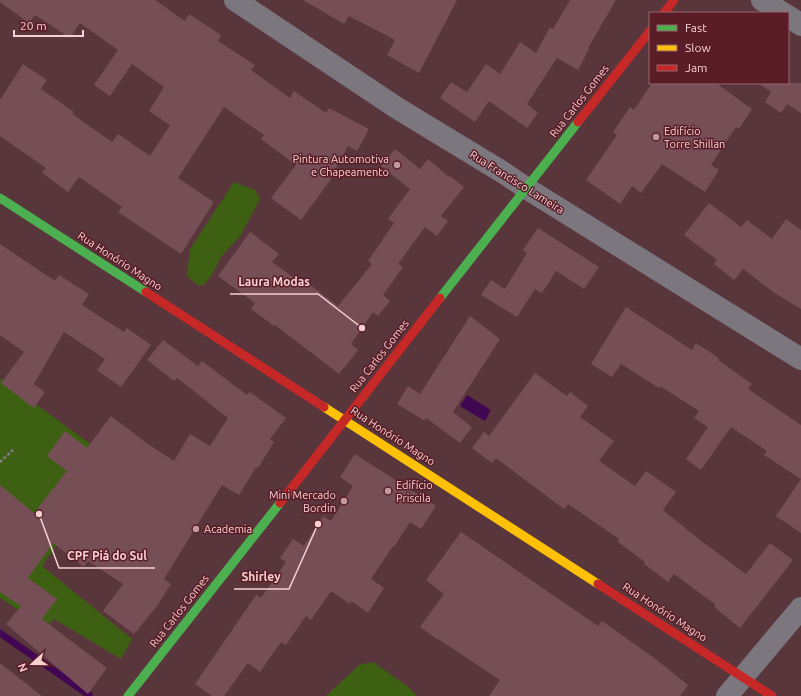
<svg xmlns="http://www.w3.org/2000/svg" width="801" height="696" viewBox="0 0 801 696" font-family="Ubuntu,sans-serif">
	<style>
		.green { fill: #3e6013 }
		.water { fill: #410753 }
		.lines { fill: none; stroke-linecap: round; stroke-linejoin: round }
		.stream { stroke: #410753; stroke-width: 7 }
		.building { fill: #764e56 }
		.path { stroke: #837b81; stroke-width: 2.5; stroke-dasharray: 3 2; stroke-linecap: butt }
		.street { stroke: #7c777e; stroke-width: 22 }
		.fast { stroke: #4caf50; stroke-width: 9 }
		.slow { stroke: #ffc107; stroke-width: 9 }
		.jam { stroke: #c62828; stroke-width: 9 }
		.poi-dot { fill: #bf9a9d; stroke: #5a1d27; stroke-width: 1.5 }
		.labels { text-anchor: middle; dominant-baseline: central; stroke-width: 3; stroke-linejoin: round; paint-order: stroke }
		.street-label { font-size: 11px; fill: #f7d0d2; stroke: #5a1d27 }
		.poi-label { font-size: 11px; fill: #f7d0d2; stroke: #5a1d27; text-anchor: start }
		.leader { fill: none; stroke: #f7d0d2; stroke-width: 1.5 }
		.callout-dot { fill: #f7d0d2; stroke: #5a1d27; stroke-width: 1.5 }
		.callout-label { font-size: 12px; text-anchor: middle; font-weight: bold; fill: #f7d0d2; stroke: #5a1d27; stroke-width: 3; stroke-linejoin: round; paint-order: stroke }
	</style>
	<rect width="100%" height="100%" fill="#58363b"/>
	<path class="green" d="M234 182 255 190 260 199 240 236 221 257 211 276 204 285H197L187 276 190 249Z
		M0 378 115 462 42 566 132 639 121 659 54 619 45 627 0 598Z
		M373 662 407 686 417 696H326L359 665Z"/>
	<path class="water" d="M467 395 491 410 485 421 460 406Z"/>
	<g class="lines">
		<path class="stream" d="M0 633 89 695"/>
	</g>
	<path class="building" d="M0 0H155L185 21 189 14 221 35 218 41 255 65 251 70 290 98 294 91 326 113 329 108 369 129 357 151 348 146 329 182 301 220 271 198 296 165 261 139 264 135 224 107 178 178 214 202 181 254 118 212 122 207 79 177 68 192 42 173 46 168 0 136V100L23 64 47 80 41 89 74 112 72 114 112 142 118 134 150 156 170 125 149 111 164 87 132 64 110 96 94 85 118 50 80 23 70 38 35 15 29 23 0 2Z
		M303 0H457L419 73 387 55 395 40 349 16 344 24Z
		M570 0H616L588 48 589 49 578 70 557 58 527 104 538 113 527 128 489 101 475 122 440 98 451 82 467 92 486 64 500 74 520 42 536 53 550 27 553 29Z
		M652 83H716L752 109 739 129 736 127 711 165 719 170 705 192 662 164 641 193 632 186 620 204 586 180 617 135 613 132 630 107 634 110Z
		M758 83H801V113L787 104 781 113 765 102 771 92Z
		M395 149 420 169 428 159 449 177 450 176 464 187 441 216 448 221 437 236 425 227 398 264 403 267 383 295 390 301 378 316 373 312 351 344 358 350 339 374 275 325 274 326 251 309 255 303 218 276 250 232 279 254 272 262 307 287 309 284 338 306 372 264 368 261 394 223 388 219 410 189 381 166Z
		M709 203 741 227 747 220 772 239 786 219 801 230V309L776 294 743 269 734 280 714 264 717 260 684 235Z
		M538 228 599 267 584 289 556 271 542 293 535 289 517 317 481 295 491 280 505 289 527 253 523 250Z
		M0 244 55 281 59 275 89 294 82 305 124 332 127 328 151 345 121 387 97 370 105 359 64 332 34 384 45 392 34 408 1 383 24 352 0 335Z
		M626 307 692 350 696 343 719 358 718 360 752 384 748 389 801 425V533L776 516 801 479 764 455 767 451 731 427 701 470 686 459 708 427 694 418 699 411 660 386 659 388 621 364 612 377 591 364Z
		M470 316 500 339 453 412 472 427 460 443 426 418 425 421 397 404 408 386 420 394Z
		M163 340 198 366 202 361 247 395 250 392 286 418 270 439 274 442 258 468 256 467 239 495 222 485 164 579 171 584 157 606 134 634 103 611 123 584 88 561 84 567 53 543 28 578 57 599 42 619 107 668 88 694 6 624 21 606 0 592V485L34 513 67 471 47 456 65 431 87 448 111 416 148 444 174 461 190 434 210 446 228 418 177 378 174 381 147 360Z
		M535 373 567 396 570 392 588 406 580 417 614 441 599 461 635 486 646 471 676 492 663 510 700 540 746 574 770 543 793 560 740 628 714 607 716 605 674 574 668 582 644 564 645 562 618 542 619 539 568 504 564 509 496 458 492 463 472 448 484 432 489 436Z
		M355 454 436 506 421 529 410 522 394 547 393 546 371 579 384 588 368 613 351 601 350 604 331 591 311 620 306 616 286 645 281 642 260 672 248 663 224 696H212L195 684 256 595 261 598 286 562 280 558 293 539 304 546 323 516 331 521 353 486 340 477Z
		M461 532 598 626 602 621 657 660 688 685 680 696H489L500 680 438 639V640L420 627 444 594 426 580Z
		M0 663 42 696H0Z"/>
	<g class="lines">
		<path class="path" d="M0 462 13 450"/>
		<path class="street" d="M235 0 397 108 504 173 526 188 801 359
			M762 0 783 13
			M788 16 801 25
			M727 696 801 608"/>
		<path class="fast" d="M0 198 146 292
			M440 298 578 122
			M128 696 280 503"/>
		<path class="slow" d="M324 407 598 584"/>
		<path class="jam" d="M664 13 674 0
			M578 122 650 31
			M146 292 324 407
			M280 503 440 298
			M598 584 772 696"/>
	</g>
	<g class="poi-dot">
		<circle cx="656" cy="137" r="4"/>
		<circle cx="397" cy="165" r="4"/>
		<circle cx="388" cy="491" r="4"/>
		<circle cx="344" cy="501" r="4"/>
		<circle cx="196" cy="529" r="4"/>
	</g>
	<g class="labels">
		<g class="street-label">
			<text transform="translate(579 101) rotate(-52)">Rua Carlos Gomes</text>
			<text transform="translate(517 182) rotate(32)">Rua Francisco Lameira</text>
			<text transform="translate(120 261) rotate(33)">Rua Honório Magno</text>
			<text transform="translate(379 356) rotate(-52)">Rua Carlos Gomes</text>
			<text transform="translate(393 436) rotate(33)">Rua Honório Magno</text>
			<text transform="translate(179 611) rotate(-52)">Rua Carlos Gomes</text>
			<text transform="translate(665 612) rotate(33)">Rua Honório Magno</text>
		</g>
		<g class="poi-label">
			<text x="664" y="131">Edifício<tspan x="664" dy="13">Torre Shillan</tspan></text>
			<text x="389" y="159" text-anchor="end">Pintura Automotiva<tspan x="389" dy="13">e Chapeamento</tspan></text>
			<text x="396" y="485">Edifício<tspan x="396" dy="13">Priscila</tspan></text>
			<text x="336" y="495" text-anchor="end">Mini Mercado<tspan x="336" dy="13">Bordin</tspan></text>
			<text x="204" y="529">Academia</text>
		</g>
	</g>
	<path class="leader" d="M362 328L318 294H230M39 514L59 568H155M318 524L289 589H234"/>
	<g class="callout-dot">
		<circle cx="362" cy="328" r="4"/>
		<circle cx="39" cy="514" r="4"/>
		<circle cx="318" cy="524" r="4"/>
	</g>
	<g class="callout-label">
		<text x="274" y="286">Laura Modas</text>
		<text x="107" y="560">CPF Piá do Sul</text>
		<text x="261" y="581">Shirley</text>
	</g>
	<rect x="649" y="12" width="140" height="72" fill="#5a1d27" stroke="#99656b"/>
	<rect x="657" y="25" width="20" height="6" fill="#4caf50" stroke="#99656b"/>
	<text x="685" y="32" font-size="12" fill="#f7d0d2">Fast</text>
	<rect x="657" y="45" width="20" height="6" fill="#ffc107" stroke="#99656b"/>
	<text x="685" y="52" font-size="12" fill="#f7d0d2">Slow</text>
	<rect x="657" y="65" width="20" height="6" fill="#c62828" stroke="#99656b"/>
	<text x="685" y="72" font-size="12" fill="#f7d0d2">Jam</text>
	<g transform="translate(32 664) rotate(249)" stroke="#5a1d27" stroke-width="3" paint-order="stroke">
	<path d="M0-3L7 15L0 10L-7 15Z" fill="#f7d0d2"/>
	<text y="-6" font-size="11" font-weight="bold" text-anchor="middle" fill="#f7d0d2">N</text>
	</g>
	<path d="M14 30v6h69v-6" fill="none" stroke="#f7d0d2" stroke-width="2"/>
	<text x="20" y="30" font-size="12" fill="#f7d0d2" stroke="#5a1d27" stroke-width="3" paint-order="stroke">20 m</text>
</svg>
